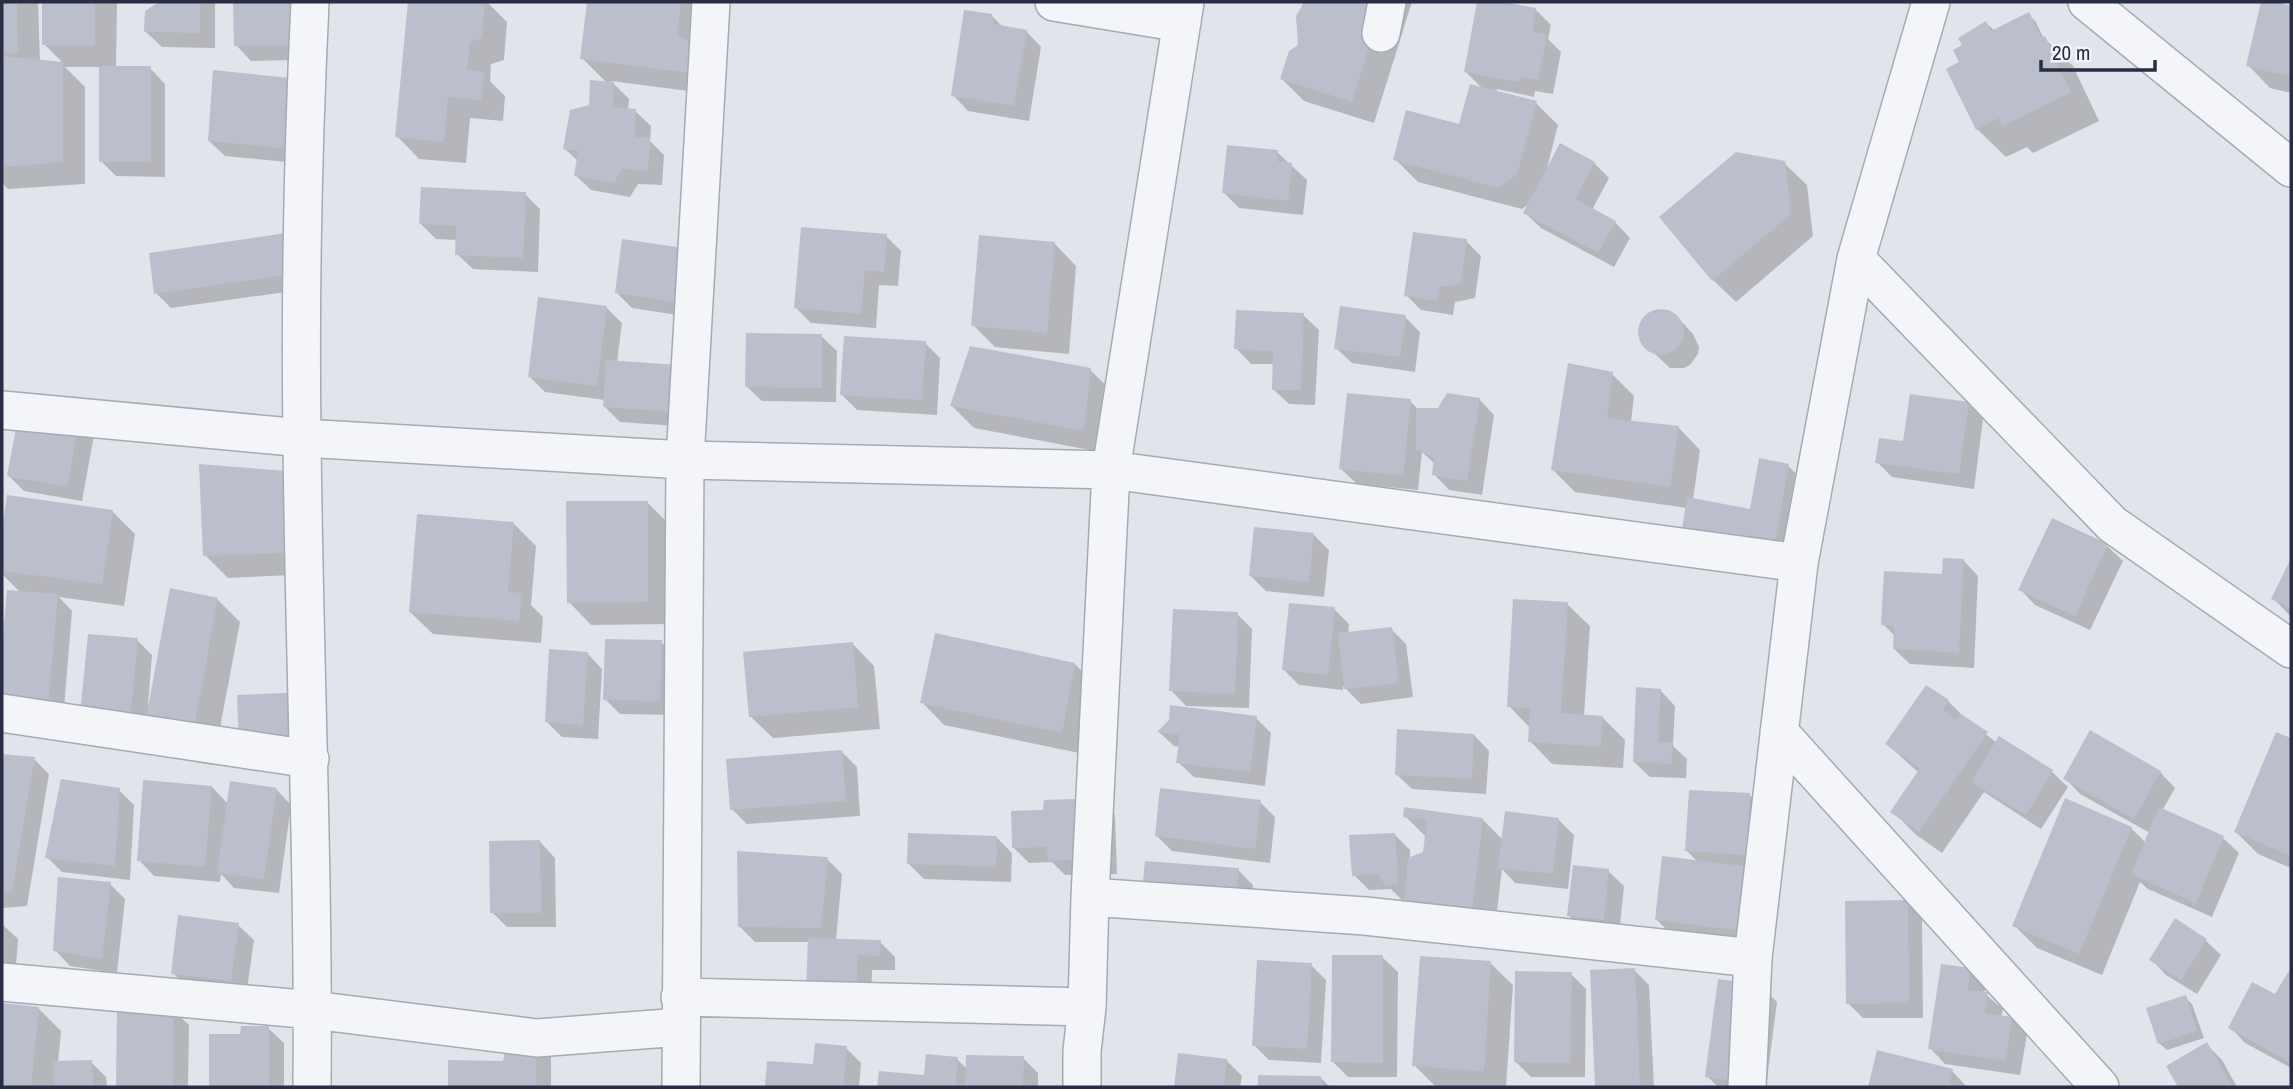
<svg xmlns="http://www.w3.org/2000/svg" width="2293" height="1089" viewBox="0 0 2293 1089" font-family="'Archivo Narrow',sans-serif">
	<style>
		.shadow { fill: #0003 }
		.building { fill: #bbbfcb }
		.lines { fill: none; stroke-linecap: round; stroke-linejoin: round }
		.minor-casing { stroke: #a6aab6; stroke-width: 40 }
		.minor { stroke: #f4f5f9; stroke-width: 37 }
	</style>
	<rect width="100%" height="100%" fill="#e1e4eb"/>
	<path class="shadow" d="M2 2H38L40 62 64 64 44 44V2H117L116 68H150L165 84V177L116 176 101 161V67H65L85 87V184L8 189 2 183Z
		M161 2H215V48L162 47 146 32Z
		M235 2H324L326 59 251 61 236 45Z
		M409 2H487L507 22 504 60 491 64 490 81 505 96 503 121 470 118 466 163 419 159 397 136Z
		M589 2H690L704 15 712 94 611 81 629 99 628 110 635 111 651 126 650 141 664 155 662 185 638 184 630 197 591 190 575 175 578 161 565 149 607 83 582 58Z
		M1306 2H1412L1374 123 1304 101 1282 79 1299 46 1298 16Z
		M1479 2H1494L1536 10 1551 25 1548 39 1561 52 1553 94 1535 91 1534 97 1497 89 1496 92 1536 103 1558 125 1547 168 1594 163 1609 178 1592 210 1615 222 1630 238 1614 267 1541 228 1525 213 1530 203 1522 209 1418 182 1395 159 1461 126 1483 89 1465 71Z
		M2263 2 2291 7V93L2270 88 2248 65Z
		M991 15 1003 27 1026 31 1041 47 1029 121 968 111 953 95Z
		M2029 15 2036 22 2043 37 2073 66 2099 121 2033 153 2027 147 2006 157 1977 129 1961 63 1964 46 1986 23 1995 31Z
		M214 72 307 164 225 156 209 141Z
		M1277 152 1307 180 1303 215 1239 208 1223 192Z
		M1784 163 1807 185 1813 236 1736 302 1713 280Z
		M525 194 540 209 538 272 473 269 457 254 458 240 436 239 421 224Z
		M886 236 901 251 898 286 879 285 876 328 811 323 796 308Z
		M1466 241 1481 256 1475 298 1455 302 1453 315 1421 310 1406 295Z
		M1054 243 1076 266 1069 354 995 347 973 325Z
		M315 248 321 287 171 308 156 293Z
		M682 250 690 317 632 308 617 293Z
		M607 308 622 323 617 362 690 427 620 422 605 407V400L545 392 530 377Z
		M1666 311 1678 318 1693 334 1699 347 1698 354 1690 365 1684 368H1670L1643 343 1640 329 1647 317 1652 313Z
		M1303 315 1319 330 1315 405 1289 404 1273 389 1274 364H1251L1236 348Z
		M1405 317 1420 332 1415 372 1352 363 1336 348Z
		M821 336 837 351 836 402 762 401 746 386Z
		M925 343 940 358 937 415 857 410 842 395Z
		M1090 370 1113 392 1106 453 974 428 952 406Z
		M1612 374 1634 396 1631 422 1678 427 1700 450 1693 500 1752 511 1788 466 1804 481 1789 561 1687 508 1575 492 1552 469Z
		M1479 399 1494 415 1482 495 1449 490 1434 474 1435 464 1422 452 1418 490 1357 484 1341 469 1410 401 1419 410H1439Z
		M1968 404 1983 419 1974 489 1892 477 1877 462Z
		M96 424 82 501 24 491 9 476Z
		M200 466 311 574 228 578 205 555Z
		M9 497 113 512 135 534 124 606 59 597 72 611 62 732 2 717V669L8 592H20L2 574V540Z
		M647 502 670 525V624L591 625 569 602Z
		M2052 520 2107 546 2123 561 2090 630 2035 605 2020 589Z
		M513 523 536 546 531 605 543 617 541 643 433 634 410 612Z
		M1314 535 1329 550 1324 597 1266 591 1251 576Z
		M1963 560 1978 576 1974 668 1910 664 1894 649 1895 636 1883 624Z
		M2291 562V617L2273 598Z
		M217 599 240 622 213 765 167 757 145 734 96 739 137 640 152 655 148 704H150Z
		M1567 604 1590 626 1584 716 1602 717 1625 740 1623 768 1552 764 1530 741 1531 729 1509 706Z
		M1334 609 1349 624 1348 634 1391 629 1406 644 1413 697 1361 704 1343 686V690L1299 685 1284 670Z
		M1237 614 1252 629 1249 708 1186 706 1171 690Z
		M661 642 677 657 675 715 620 714 605 699Z
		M852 643 874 666 880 729 773 738 750 716Z
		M587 653 602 669 598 739 562 737 547 722Z
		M1075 664 1097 687 1084 754 944 725 922 702Z
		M1660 690 1675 706 1673 746 1687 759 1686 778 1650 777 1634 762Z
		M1948 701 1965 718 1997 743 1999 739 2052 772 2068 787 2041 829 1984 792 1942 853 1915 834 1893 811 1919 773 1887 744Z
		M1256 718 1271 733 1265 786 1194 777 1178 762 1180 747 1174 746 1159 732Z
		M2277 734 2291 740V868L2258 854 2236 832Z
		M1474 735 1489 751 1486 794 1412 789 1396 774Z
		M842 752 857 767 860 816 747 824 732 809Z
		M2 755 34 759 49 774 27 906 2 908Z
		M2160 772 2175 788 2162 811 2223 838 2239 853 2212 917 2148 889 2140 882 2102 975 2037 948 2014 925 2131 828 2146 843 2150 833 2080 794 2065 778Z
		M212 787 228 804 276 789 291 805 279 893 234 888 221 874 220 882 154 876 139 860Z
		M119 790 134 805 130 880 62 872 47 857Z
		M1749 795 1765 810 1758 945 1672 935 1657 920 1699 863 1687 851Z
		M1100 800 1115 815 1117 874 1065 875 1052 862 1029 863 1014 848 1045 812Z
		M1260 802 1275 817 1270 863 1172 851 1156 835Z
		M1405 816 1482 819 1504 841 1559 820 1574 835 1568 889 1515 883 1502 869 1493 944 1406 899 1402 900 1391 889 1369 890 1354 875 1394 834 1410 850V859L1424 853 1426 837Z
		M996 837 1012 853 1011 882 924 879 909 864Z
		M540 842 555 858 556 927H507L492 912Z
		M827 859 842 874 836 940 880 942 895 957V970H872L871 1007 809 942H755L739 926Z
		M1238 870 1253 885 1252 904 1160 897 1145 882Z
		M1608 871 1624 886 1619 935 1584 931 1569 916Z
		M110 884 125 899 117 973 70 966 55 950Z
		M1907 902 1922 917 1923 1018H1863L1848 1003Z
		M2 924 18 939 15 979H2Z
		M238 925 254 940 246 996 188 989 173 973Z
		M2205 940 2221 955 2197 994 2166 975 2151 959Z
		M1382 957 1398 972 1397 1077H1348L1333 1062Z
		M1490 963 1513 985 1506 1087H1436L1414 1065Z
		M1311 965 1326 980 1321 1063 1269 1060 1254 1045Z
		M1634 970 1649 985 1654 1087H1597L1592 972Z
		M1970 970 1986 985 1984 993 2003 1009 2001 1017 2011 1018 2027 1034 2020 1075 1945 1064 1930 1048Z
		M1571 974 1586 989 1585 1077H1531L1515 1061Z
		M2288 974 2291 976V1068L2245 1043 2230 1027 2276 997Z
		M1762 987 1777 1002 1766 1087H1718L1707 1076Z
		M2185 997 2192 1004 2204 1038 2167 1050 2159 1043Z
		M2 1004 38 1008 61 1031 58 1063 91 1062 106 1077 107 1087H2Z
		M119 1009 173 1010 189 1025 188 1087H118Z
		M268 1028 284 1043V1087H210L211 1036H242Z
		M509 1043 551 1055V1087H450V1062L504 1063Z
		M2207 1045 2222 1060 2237 1087H2180L2168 1066Z
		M846 1048 861 1063 859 1087H767L769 1062 815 1066Z
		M1878 1052 1952 1071 1967 1087H1870Z
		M1179 1055 1226 1060 1242 1076 1240 1087H1176Z
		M1023 1058 1038 1073V1087H879L880 1073 926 1077 957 1059 967 1069Z
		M1260 1077 1321 1078 1330 1087H1260Z"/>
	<path class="building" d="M2 2H17L18 53H2Z
		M42 2H95V45H42Z
		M159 2H200V33L144 32 145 11Z
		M233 2H311V44L234 46Z
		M408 2H485L482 38 470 42 467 70 484 72 481 100 448 97 444 142 395 137Z
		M587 2H681L677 36 694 44 690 73 580 59Z
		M1304 2H1383L1352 102 1280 79 1289 51 1298 45 1296 16Z
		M1477 2H1503L1536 8 1532 32 1547 35 1538 80 1520 77 1519 82 1464 72Z
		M2261 2H2276L2291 6V77L2246 66Z
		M964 10 992 14 994 24 1027 30 1014 106 951 96Z
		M2029 12 2041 37 2045 36 2071 92 2003 126 1999 118 1976 130 1946 69 1959 62 1953 50 1962 45 1958 38 1986 21 1991 31Z
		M2 56 63 62V162L2 167Z
		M99 66H151V162H99Z
		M213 70 300 79 292 149 208 141Z
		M590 80 614 82 612 107 636 109 635 137 650 138 648 171 622 169 614 183 574 176 578 151 563 149 570 110 589 105Z
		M1470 84 1537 101 1517 174 1499 188 1393 160 1406 110 1459 124Z
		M1560 143 1595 162 1575 199 1616 221 1598 253 1523 213Z
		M1227 145 1278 150 1277 161 1292 163 1288 201 1222 193Z
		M1736 152 1785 161 1791 214 1712 281 1659 217Z
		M421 187 526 192 523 258 455 255 456 226 419 224Z
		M801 227 887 234 884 272 865 270 861 314 794 308Z
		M300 231 306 272 154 294 149 253Z
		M1413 232 1467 239 1461 283 1440 287 1438 301 1404 296Z
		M979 235 1055 242 1047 333 971 326Z
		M622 239 683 248 675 302 615 293Z
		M538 297 607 306 597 386 528 377Z
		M1340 306 1406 315 1400 357 1334 349Z
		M1638 332a23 23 0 1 1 46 0a23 23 0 1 1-46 0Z
		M1236 310 1304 313 1301 390H1272L1273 351 1234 349Z
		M746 333 822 334V388L745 387Z
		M844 336 926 341 922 400 840 395Z
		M970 346 1091 368 1084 431 950 406Z
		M606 360 678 365 675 412 603 407Z
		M1568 363 1613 372 1607 418 1679 426 1670 487 1551 470Z
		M1347 393 1411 399 1403 476 1339 469Z
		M1447 393 1480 398 1467 481 1432 475 1434 458 1416 449V408H1438Z
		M1910 394 1969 402 1959 474 1875 463 1879 438 1903 441Z
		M22 396 82 407 67 487 7 476Z
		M1759 458 1789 464 1774 547 1682 530 1687 497 1750 509Z
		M199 464 286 471 289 553 203 556Z
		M7 495 113 510 102 584 2 571V529Z
		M566 501H648V602L567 603Z
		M417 514 514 522 508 592 522 593 519 621 409 612Z
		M2052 518 2108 544 2075 616 2018 590Z
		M1254 527 1314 533 1309 582 1249 576Z
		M1943 558 1964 559 1959 653 1893 649 1894 626 1881 625 1884 571 1942 574Z
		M2291 558V609L2271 599Z
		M170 588 218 598 191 744 143 735Z
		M7 590 58 594 47 718 2 714V648Z
		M1513 599 1568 602 1561 713 1603 716 1601 747 1528 742 1530 708 1507 707Z
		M1289 603 1335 607 1328 675 1282 670Z
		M1173 609 1238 612 1235 694 1169 691Z
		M1392 627 1399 683 1344 689 1338 633Z
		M935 633 1075 663 1062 733 920 703Z
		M88 634 138 638 129 729 79 724Z
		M605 639 662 640 660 701 603 700Z
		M853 642 858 707 749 717 743 652Z
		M549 649 588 652 583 725 545 722Z
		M1926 685 1949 700 1943 710 1956 720 1961 714 1988 732 1919 832 1890 812 1920 768 1885 744Z
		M1636 687 1661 689 1658 742H1673L1671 764 1633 762Z
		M306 692 309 744 239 747 237 695Z
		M1170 705 1257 716 1250 772 1176 763 1180 735 1157 732 1169 720Z
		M1397 729 1474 734 1472 779 1395 775Z
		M2090 730 2161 771 2134 819 2063 779Z
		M2276 732 2291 738V856L2234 832Z
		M1999 736 2053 770 2026 815 1971 782Z
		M842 750 846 801 730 810 726 759Z
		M2 754 35 757 12 892H2Z
		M61 779 120 788 115 866 45 858Z
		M143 780 212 786 205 867 137 861Z
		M230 781 277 788 264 879 217 873Z
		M1160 788 1261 800 1255 849 1155 836Z
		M1689 790 1750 793 1747 855 1685 851Z
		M1101 798 1103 859 1048 861 1047 847 1012 848 1011 811 1043 810 1044 800Z
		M2065 798 2132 827 2079 954 2012 926Z
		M1404 807 1483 818 1471 922 1403 917 1408 858 1423 852 1427 820 1403 817Z
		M2159 807 2224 836 2196 903 2131 874Z
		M1505 811 1559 818 1553 874 1498 868Z
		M908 833 997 836 996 867 907 864Z
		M1395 833 1398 884 1385 885 1378 874 1352 876 1349 835Z
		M540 840 541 913H490L489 841Z
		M737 851 828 857 821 928 738 927Z
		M1662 856 1751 867 1744 931 1655 920Z
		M1145 861 1239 868 1237 890 1143 882Z
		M1573 865 1609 869 1604 920 1567 916Z
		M58 877 111 882 102 959 53 951Z
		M1908 900 1909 1003 1846 1004 1845 901Z
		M178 915 239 923 231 981 171 974Z
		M2175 918 2207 939 2181 980 2149 960Z
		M808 938 881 940 880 956 858 955 856 993 806 991Z
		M1332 955H1383V1063L1331 1062Z
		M1420 956 1491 961 1484 1071 1412 1066Z
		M1257 960 1312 963 1307 1049 1252 1046Z
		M1941 964 1971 968 1968 990 1988 992 1985 1013 2012 1017 2006 1061 1928 1049Z
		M1635 968 1640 1087H1595L1590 970Z
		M1515 971 1572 972 1570 1063 1514 1062Z
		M2288 972 2291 974V1063L2228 1028 2252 982 2275 994Z
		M1718 979 1763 985 1750 1083 1705 1077Z
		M2186 995 2197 1031 2158 1044 2146 1008Z
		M2 1003 39 1007 31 1087H2Z
		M117 1007 174 1008 173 1087H116Z
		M241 1026H269V1087H209V1034H240Z
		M537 1038 536 1087H448V1060L503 1061 507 1041Z
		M2207 1042 2232 1087H2178L2166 1066Z
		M815 1043 847 1046 843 1087H765L767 1061 813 1064Z
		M1877 1050 1953 1069 1949 1087H1868Z
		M1178 1053 1227 1059 1224 1087H1174Z
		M926 1054 958 1057 955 1087H877L879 1071 924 1075Z
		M966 1055 1024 1056 1023 1087H965Z
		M92 1060 93 1087H54L53 1061Z
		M1258 1075 1321 1076V1087H1258Z"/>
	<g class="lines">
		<g class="minor-casing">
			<path id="minor" d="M310 2C303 147 300 293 302 438 304 655 314 871 312 1087
				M1054 2 1182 23
				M2087 2 2291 168
				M1381 33 1387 2
				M1856 259 2112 524 2291 649
				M2 410 302 438 685 460 1111 470 1799 563
				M2 713 310 759
				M1779 732 2100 1087
				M1090 897 1365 916 1753 958
				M2 982 313 1010 537 1038 680 1027
				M680 997 1087 1007
				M681 1087 685 460 711 2
				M1082 1087V1051L1087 1007 1090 897 1111 470 1185 2
				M1747 1087 1753 958 1799 563 1856 259 1931 2"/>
		</g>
		<use href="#minor" class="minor"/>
	</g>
	<rect width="2293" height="1089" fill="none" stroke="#282f44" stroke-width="7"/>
	<path d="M2041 60v10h114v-10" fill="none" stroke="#282f44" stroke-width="3.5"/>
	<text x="2052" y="60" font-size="21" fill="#282f44" stroke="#f1f3f8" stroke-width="5" paint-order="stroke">20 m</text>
</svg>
